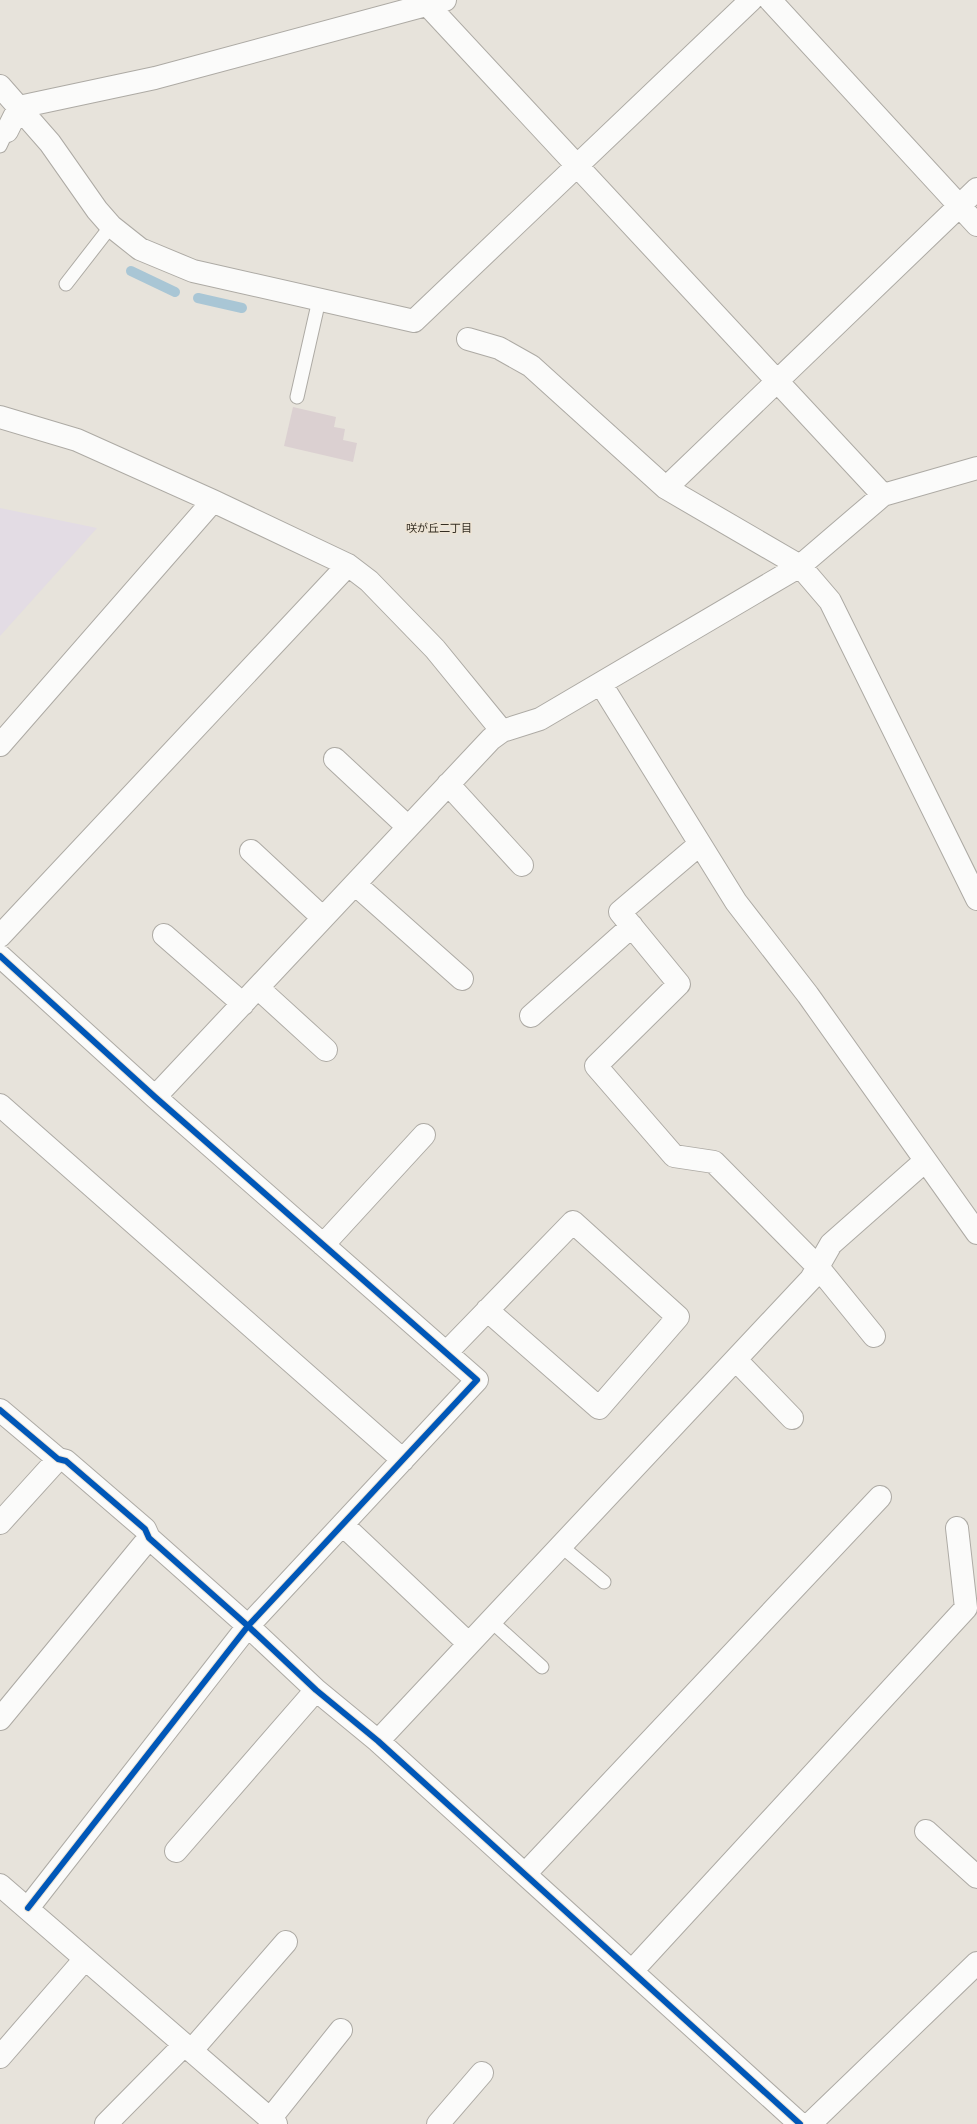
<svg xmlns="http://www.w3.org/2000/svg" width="977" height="2124" viewBox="0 0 977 2124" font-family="'DM Sans','Noto Sans JP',sans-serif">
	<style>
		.education { fill: #e3dce4 }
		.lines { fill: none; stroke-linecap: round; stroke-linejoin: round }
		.stream { stroke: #a9c6d5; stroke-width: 10 }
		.building { fill: #dbd0d1 }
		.lane-casing { stroke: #adaaa4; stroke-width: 15 }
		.street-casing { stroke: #adaaa4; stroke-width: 24 }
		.lane { stroke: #fbfbfa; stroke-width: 13 }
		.street { stroke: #fbfbfa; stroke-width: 22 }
		.cycleway-casing { stroke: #ede4d5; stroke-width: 8 }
		.cycleway { stroke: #0057b8; stroke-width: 6 }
		.labels { text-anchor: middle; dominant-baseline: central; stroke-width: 3.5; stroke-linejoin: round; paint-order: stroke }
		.neighbourhood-label { font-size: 11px; fill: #352e23; stroke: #ede4d5 }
	</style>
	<rect width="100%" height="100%" fill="#e7e3db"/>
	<path class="education" d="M0 508 97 528 0 636Z"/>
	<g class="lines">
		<path class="stream" d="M131 271 175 292
			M198 298 242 308"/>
	</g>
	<path class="building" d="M293 407 336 417 334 427 345 429 343 440 357 443 353 462 284 446Z"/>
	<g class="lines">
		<g class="lane-casing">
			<path id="lane" d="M0 146 7 131
				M66 284 111 226
				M297 397 319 300
				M561 1546 604 1582
				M491 1621 542 1667"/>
		</g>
		<g class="street-casing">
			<path id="street" d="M423 0 883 495
				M770 0 977 225
				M0 86 50 143 97 210 111 226 140 249 193 271 414 321 751 0
				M7 131 19 107 155 78 445 0
				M468 339 499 348 531 366 666 488 800 566 830 601 977 899
				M0 417 77 440 213 501 348 565 369 581 435 649 502 731
				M666 488 977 189
				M601 684 736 902 808 995 977 1233
				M0 745 213 501
				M335 759 408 827
				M448 784 522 865
				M700 844 620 912 679 984 596 1066 674 1156 714 1162 818 1267 874 1336
				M251 851 323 918
				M355 884 462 979
				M164 935 243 1004
				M0 936 348 565
				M0 956 155 1097 477 1380 248 1626 28 1908
				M258 988 326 1050
				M531 1016 632 926
				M155 1097 491 739 502 731 540 719 800 566 883 495 977 468
				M0 1105 403 1460
				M323 1245 424 1135
				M446 1353 573 1222 678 1317 599 1408 487 1310
				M736 1360 792 1418
				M0 1410 58 1459 66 1461 145 1529 149 1538 248 1626 316 1690 378 1741 800 2124
				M0 1523 58 1459
				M343 1525 469 1644
				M0 1719 149 1538
				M378 1741 811 1279 831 1244 925 1161
				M926 1831 977 1877
				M176 1851 316 1690
				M525 1874 880 1497
				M0 1885 276 2124
				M632 1971 966 1608 957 1528
				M191 2051 286 1942
				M0 2057 85 1959
				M270 2119 341 2030
				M106 2124 184 2045
				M438 2124 482 2073
				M810 2124 977 1963"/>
		</g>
		<use href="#lane" class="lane"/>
		<use href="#street" class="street"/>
		<g class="cycleway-casing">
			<path id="cycleway" d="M0 956 155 1097 477 1380 248 1626 28 1908
				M0 1410 58 1459 66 1461 145 1529 149 1538 248 1626 316 1690 378 1741 800 2124"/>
		</g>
		<use href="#cycleway" class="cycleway"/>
	</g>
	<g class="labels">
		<g class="neighbourhood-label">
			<text x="439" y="528">咲が丘二丁目</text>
		</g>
	</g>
</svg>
